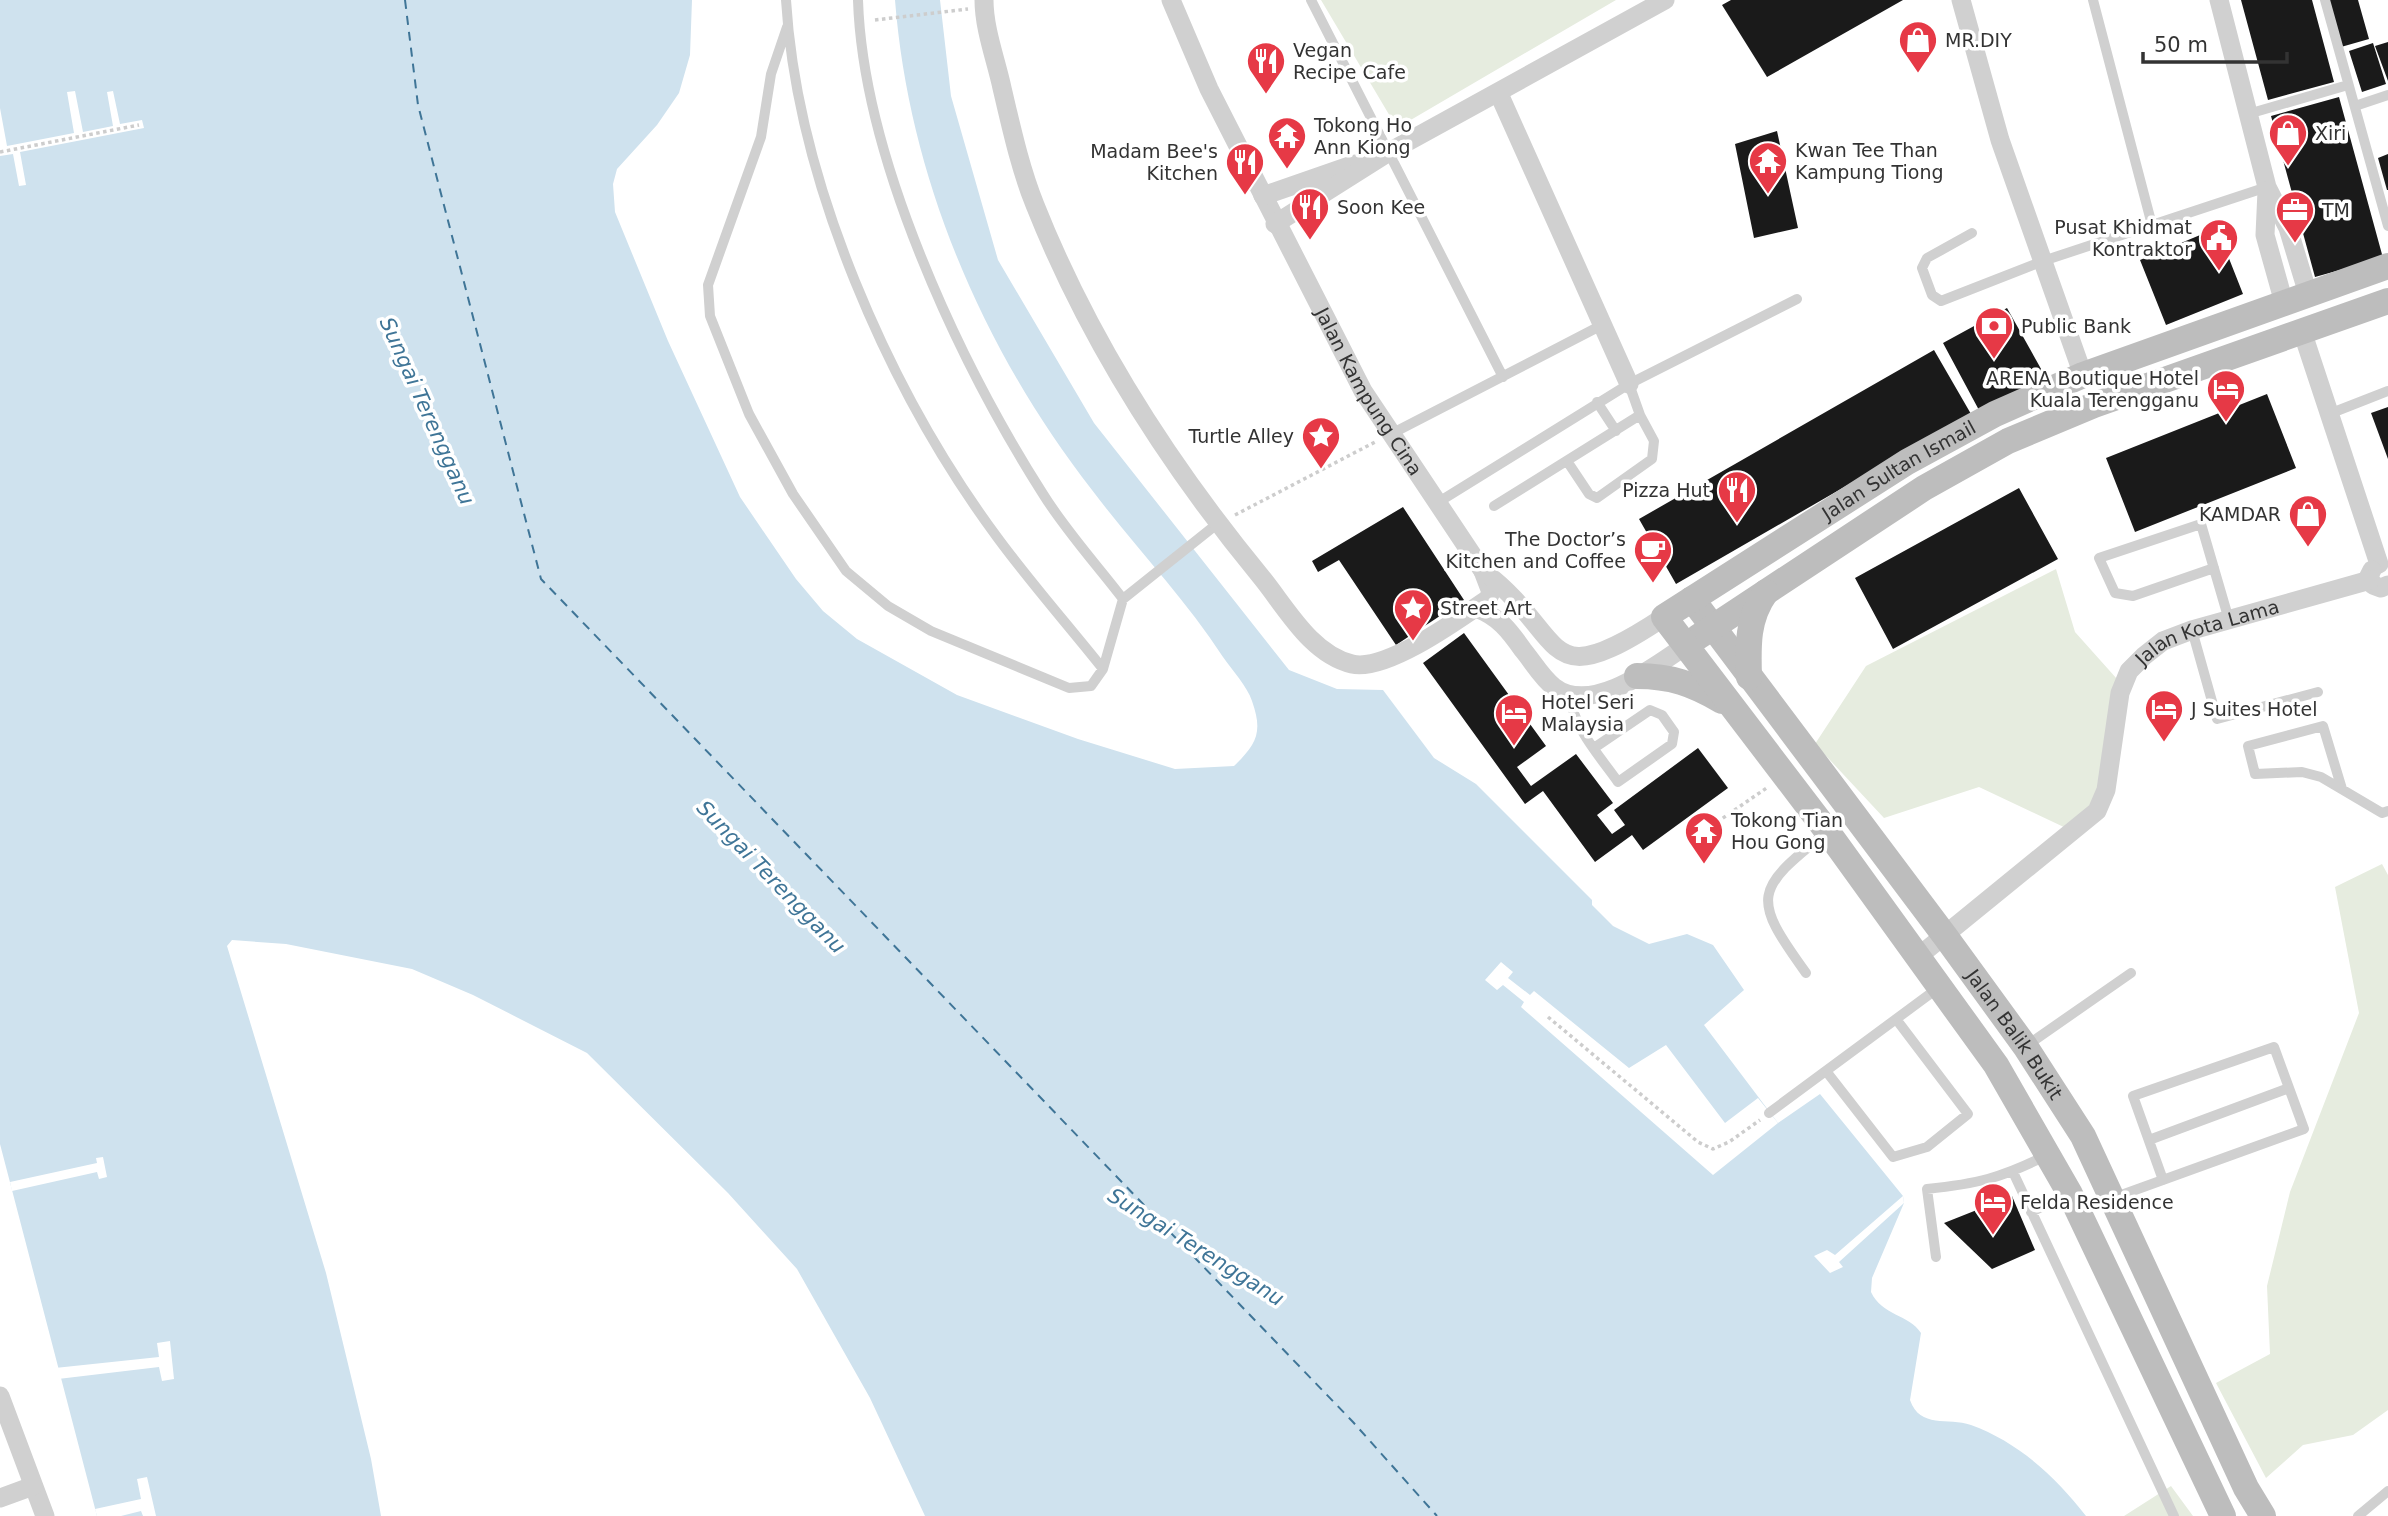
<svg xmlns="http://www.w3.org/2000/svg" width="2388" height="1516" viewBox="0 0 2388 1516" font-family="'DejaVu Sans',sans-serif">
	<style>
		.green { fill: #e6ecdf }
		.water { fill: #cfe2ee }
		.pier { fill: #fff }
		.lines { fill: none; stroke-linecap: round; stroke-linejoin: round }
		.ferry { stroke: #3f7597; stroke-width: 2; stroke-dasharray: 9 7; stroke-linecap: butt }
		.building { fill: #1a1a1a }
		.path { stroke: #cdcdcd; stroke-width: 3.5; stroke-dasharray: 3.5 3.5; stroke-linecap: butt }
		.service { stroke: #d0d0d0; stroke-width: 10 }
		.minor { stroke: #d0d0d0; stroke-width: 19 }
		.secondary { stroke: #bdbdbd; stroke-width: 26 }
		.labels { text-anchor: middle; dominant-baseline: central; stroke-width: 7; stroke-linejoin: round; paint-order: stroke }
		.poi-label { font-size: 19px; fill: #333; stroke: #fff; text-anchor: start }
		.street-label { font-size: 19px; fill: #333; stroke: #fff }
		.water-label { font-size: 21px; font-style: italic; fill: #3f7597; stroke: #fff }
	</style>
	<rect width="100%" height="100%" fill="#fff"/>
	<path class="green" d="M1321 0H1616L1397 128Z
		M2056 569 2075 632 2117 679 2097 798 2068 829 1979 787 1884 818 1815 744 1866 666Z
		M2382 864 2388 875V1410L2353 1435 2303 1445 2266 1478 2216 1383 2270 1354 2267 1286 2290 1192 2359 1013 2335 887Z
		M2171 1486 2193 1516H2124Z"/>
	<path class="water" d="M0 0H692L690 55 679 93 657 125 617 169 613 184 615 212 668 341 740 497 796 579 823 611 857 639 957 695 1078 739 1175 769 1234 766C1257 744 1263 732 1252 701 1247 686 1232 670 1223 657 1184 597 1135 547 1092 490 983 350 909 178 895 0H940L951 96 998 260 1094 423 1289 670 1337 689 1383 690 1434 758 1476 784 1592 900V905L1613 926 1649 944 1687 934 1713 945 1744 990 1704 1025 1778 1123 1820 1094 1903 1196 1904 1203 1872 1278 1871 1292C1882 1316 1909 1314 1921 1333L1910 1400C1920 1429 1948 1417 1971 1425 2018 1442 2056 1477 2086 1516H925L870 1398 797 1269 728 1193 587 1053 473 995 412 969 286 944 232 940 227 946 326 1273 371 1459 381 1516H97L0 1144Z"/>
	<path class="pier" d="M75 91 83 132 113 126 107 92 113 91 120 124 142 120 144 128 20 152 26 185 19 186 13 154 0 156V108L7 146 74 133 67 92Z
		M1501 962 1513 972 1508 978 1530 995 1534 991 1629 1068 1666 1045 1725 1123 1758 1098 1778 1123 1713 1175 1521 1007 1524 1002 1503 985 1497 990 1485 980Z
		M103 1157 107 1177 99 1179 97 1172 12 1191 10 1182 97 1163 96 1158Z
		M1903 1196 1904 1203 1839 1262 1843 1267 1830 1273 1814 1256 1827 1250 1835 1255Z
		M170 1341 174 1379 162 1381 159 1367 58 1379 55 1368 159 1357 157 1343Z
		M147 1477 156 1516H143L141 1511 121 1516H97L95 1509 141 1499 137 1479Z"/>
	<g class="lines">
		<path class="ferry" d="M405 0 418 105 541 579 1353 1422 1437 1516"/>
	</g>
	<path class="building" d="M1731 0H1903L1767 77 1722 5Z
		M2241 0H2312L2334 82 2268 100Z
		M2329 0H2358L2369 39 2341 47Z
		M2388 42V81L2375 46Z
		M2373 43 2386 84 2362 92 2349 51Z
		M2339 97 2383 258 2315 277 2271 116Z
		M1777 131 1798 228 1754 238 1735 144Z
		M2388 154V190H2387L2378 158Z
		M2217 228 2243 294 2166 325 2140 260Z
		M2007 308 2045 376 1980 412 1943 343Z
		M1934 350 1971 414 1676 584 1639 519Z
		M2267 394 2296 468 2135 532 2106 458Z
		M2388 407V459L2371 413Z
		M2019 488 2058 559 1893 649 1855 578Z
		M1403 507 1464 600 1396 645 1339 560 1318 572 1312 561Z
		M1464 633 1546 746 1517 767 1531 786 1576 754 1613 803 1597 815 1612 834 1625 825 1614 810 1698 748 1728 788 1643 850 1632 835 1595 862 1543 791 1525 804 1423 663Z
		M2012 1196 2035 1250 1992 1269 1944 1223Z"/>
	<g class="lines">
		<path class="path" d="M875 20 968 9
			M0 152 139 125
			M1235 515 1377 441
			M1694 838 1768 787
			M1548 1017 1698 1142 1713 1149 1729 1142 1760 1120"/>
		<path class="service" d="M786 0C797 181 889 391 997 537 1030 582 1068 625 1103 669L1123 599 1217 524
			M858 0C863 157 959 362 1043 494 1066 531 1097 565 1123 599
			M1311 0 1503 377
			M2093 0 2152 225
			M2325 0 2388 226
			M787 27 771 74 761 137 708 285 710 316 749 414 793 494 846 571 888 606 931 631 1069 688 1091 686 1103 669
			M2355 106 2388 95
			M2248 114 2348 85
			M1972 233 1927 258 1922 268 1932 295 1941 301 2043 261 2267 187
			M1597 402 1616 431
			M2329 414 2388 391
			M1391 434 1602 325
			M1567 461 1589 494 1597 498 1652 459 1654 441 1640 415
			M1437 503 1629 384 1797 299
			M1494 506 1640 415 1629 384
			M2214 568 2133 596 2115 593 2099 558 2201 524 2229 620
			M2192 630 2217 719 2318 692
			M1570 696C1574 729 1599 755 1618 782L1672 744 1674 732 1662 715 1650 710 1594 748
			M2342 789 2323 726 2248 746 2255 774 2302 772 2321 777 2382 813 2388 811
			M1806 973C1751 897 1754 890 1827 832
			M2026 1046 2131 973
			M1826 1071 1893 1157 1927 1147 1968 1114 1896 1019
			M1769 1113 1938 988
			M2149 1140 2289 1088
			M2013 1172 2174 1516
			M2113 1198 2304 1129 2274 1047 2133 1096 2163 1180
			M2031 1212 2069 1194
			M1936 1257 1927 1189C1976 1184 2002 1178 2047 1155
			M2358 1516 2388 1491"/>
		<g class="minor">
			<path d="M984 0C984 29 996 60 1002 88 1011 126 1020 168 1035 205 1089 341 1169 465 1262 578 1287 609 1311 654 1352 664 1386 672 1459 619 1488 599L1491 592 1483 571"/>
			<path id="s1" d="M1171 0 1209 89 1363 391 1483 571C1569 636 1539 700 1664 617"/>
			<path d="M1961 0 2000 140 2083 375"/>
			<path d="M2219 0 2267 187 2288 228 2308 294"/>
			<path d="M1499 94 1629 384"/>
			<path d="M2267 191 2265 235 2284 303"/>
			<path d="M1263 196 1355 164"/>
			<path d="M1275 224 1389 152 1665 0"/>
			<path d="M2302 331 2379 564"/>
			<path d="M2372 570 2369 576 2373 585 2381 588 2388 585"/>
			<path d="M1476 608C1499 617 1509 630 1523 650 1533 662 1542 678 1554 687 1591 716 1654 667 1685 646"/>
			<path id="s2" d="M1919 956 2097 811 2106 790 2120 693 2129 671 2144 656 2163 641 2192 630 2370 580"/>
			<path d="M0 1396 45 1516"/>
			<path d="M0 1498 33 1486"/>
		</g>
		<g class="secondary">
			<path id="s3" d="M1692 599 1945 936 2025 1046 2083 1136 2246 1488 2263 1516"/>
			<path d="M1698 637 1924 488 2008 441 2094 405 2388 301"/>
			<path d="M1637 676C1671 676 1693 684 1722 701"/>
			<path d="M1749 677C1748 646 1747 618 1766 592"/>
			<path id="s4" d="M2223 1516 2070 1194 1996 1065 1827 831 1664 617 1907 462 1995 414 2083 375 2388 266"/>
		</g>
	</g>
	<defs>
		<g id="shop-pin" transform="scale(2.0125)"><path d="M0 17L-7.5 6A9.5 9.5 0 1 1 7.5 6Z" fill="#e63946" stroke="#fff"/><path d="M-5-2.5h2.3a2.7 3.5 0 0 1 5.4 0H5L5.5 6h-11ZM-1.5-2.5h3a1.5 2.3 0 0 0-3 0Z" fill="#fff"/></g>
		<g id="restaurant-pin" transform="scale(2.0125)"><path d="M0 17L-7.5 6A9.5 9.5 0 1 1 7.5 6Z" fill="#e63946" stroke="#fff"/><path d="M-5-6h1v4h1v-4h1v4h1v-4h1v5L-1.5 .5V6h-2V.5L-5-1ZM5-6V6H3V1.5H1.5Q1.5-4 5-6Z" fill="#fff"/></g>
		<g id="temple-pin" transform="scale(2.0125)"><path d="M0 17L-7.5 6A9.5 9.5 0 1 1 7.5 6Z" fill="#e63946" stroke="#fff"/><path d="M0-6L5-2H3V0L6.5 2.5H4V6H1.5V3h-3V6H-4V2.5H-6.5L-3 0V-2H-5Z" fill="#fff"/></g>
		<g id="office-pin" transform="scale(2.0125)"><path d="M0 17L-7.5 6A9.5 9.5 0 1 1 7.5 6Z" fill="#e63946" stroke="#fff"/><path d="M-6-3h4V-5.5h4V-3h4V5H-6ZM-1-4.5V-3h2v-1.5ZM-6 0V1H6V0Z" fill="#fff"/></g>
		<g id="civic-pin" transform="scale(2.0125)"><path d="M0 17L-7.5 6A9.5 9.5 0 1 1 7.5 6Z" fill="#e63946" stroke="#fff"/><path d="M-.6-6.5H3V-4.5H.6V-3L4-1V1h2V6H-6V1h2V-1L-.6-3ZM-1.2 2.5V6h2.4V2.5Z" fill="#fff"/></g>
		<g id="bank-pin" transform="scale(2.0125)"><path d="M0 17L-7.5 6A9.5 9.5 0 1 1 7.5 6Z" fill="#e63946" stroke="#fff"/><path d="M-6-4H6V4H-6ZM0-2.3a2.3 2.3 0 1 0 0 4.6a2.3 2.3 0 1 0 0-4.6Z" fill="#fff"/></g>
		<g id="hotel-pin" transform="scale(2.0125)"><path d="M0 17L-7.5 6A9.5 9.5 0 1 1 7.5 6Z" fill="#e63946" stroke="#fff"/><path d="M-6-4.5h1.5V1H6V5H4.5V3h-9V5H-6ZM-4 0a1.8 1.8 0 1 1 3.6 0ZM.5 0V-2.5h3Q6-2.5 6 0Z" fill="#fff"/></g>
		<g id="sight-pin" transform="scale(2.0125)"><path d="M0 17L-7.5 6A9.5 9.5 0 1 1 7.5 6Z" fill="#e63946" stroke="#fff"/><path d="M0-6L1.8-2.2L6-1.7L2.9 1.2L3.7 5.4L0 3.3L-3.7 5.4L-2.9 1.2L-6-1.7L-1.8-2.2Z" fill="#fff"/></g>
		<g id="cafe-pin" transform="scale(2.0125)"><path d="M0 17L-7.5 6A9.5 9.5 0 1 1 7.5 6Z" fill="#e63946" stroke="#fff"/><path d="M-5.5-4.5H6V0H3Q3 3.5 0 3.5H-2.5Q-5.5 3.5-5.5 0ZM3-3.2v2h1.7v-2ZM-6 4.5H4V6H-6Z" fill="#fff"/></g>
	</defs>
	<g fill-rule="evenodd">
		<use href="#shop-pin" x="1918" y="40"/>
		<use href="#restaurant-pin" x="1266" y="61"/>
		<use href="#shop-pin" x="2288" y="133"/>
		<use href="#temple-pin" x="1287" y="136"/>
		<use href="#temple-pin" x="1768" y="161"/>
		<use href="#restaurant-pin" x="1245" y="162"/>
		<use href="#restaurant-pin" x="1310" y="207"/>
		<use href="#office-pin" x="2295" y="210"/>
		<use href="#civic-pin" x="2219" y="238"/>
		<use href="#bank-pin" x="1994" y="326"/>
		<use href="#hotel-pin" x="2226" y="389"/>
		<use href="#sight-pin" x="1321" y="436"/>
		<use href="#restaurant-pin" x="1737" y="490"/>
		<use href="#shop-pin" x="2308" y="514"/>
		<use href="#cafe-pin" x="1653" y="550"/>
		<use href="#sight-pin" x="1413" y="608"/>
		<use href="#hotel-pin" x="2164" y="709"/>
		<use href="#hotel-pin" x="1514" y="713"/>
		<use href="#temple-pin" x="1704" y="831"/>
		<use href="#hotel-pin" x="1993" y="1202"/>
	</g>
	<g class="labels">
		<g class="poi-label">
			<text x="1945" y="40">MR.DIY</text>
			<text x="1293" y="50">Vegan<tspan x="1293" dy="22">Recipe Cafe</tspan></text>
			<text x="1314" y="125">Tokong Ho<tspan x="1314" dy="22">Ann Kiong</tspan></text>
			<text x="2315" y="133">Xiri</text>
			<text x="1795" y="150">Kwan Tee Than<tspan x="1795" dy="22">Kampung Tiong</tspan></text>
			<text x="1218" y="151" text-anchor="end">Madam Bee's<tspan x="1218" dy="22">Kitchen</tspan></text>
			<text x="1337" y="207">Soon Kee</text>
			<text x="2322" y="210">TM</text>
			<text x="2192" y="227" text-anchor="end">Pusat Khidmat<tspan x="2192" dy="22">Kontraktor</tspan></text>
			<text x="2021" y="326">Public Bank</text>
			<text x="2199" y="378" text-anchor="end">ARENA Boutique Hotel<tspan x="2199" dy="22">Kuala Terengganu</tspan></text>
			<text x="1294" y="436" text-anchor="end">Turtle Alley</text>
			<text x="1710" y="490" text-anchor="end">Pizza Hut</text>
			<text x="2281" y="514" text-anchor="end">KAMDAR</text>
			<text x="1626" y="539" text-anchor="end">The Doctor’s<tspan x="1626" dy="22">Kitchen and Coffee</tspan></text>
			<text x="1440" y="608">Street Art</text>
			<text x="1541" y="702">Hotel Seri<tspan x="1541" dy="22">Malaysia</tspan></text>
			<text x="2191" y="709">J Suites Hotel</text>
			<text x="1731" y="820">Tokong Tian<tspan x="1731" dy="22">Hou Gong</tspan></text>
			<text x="2020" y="1202">Felda Residence</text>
		</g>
		<g class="street-label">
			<text stroke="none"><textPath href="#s1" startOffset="439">Jalan Kampung Cina</textPath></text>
			<text stroke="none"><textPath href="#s4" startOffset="1340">Jalan Sultan Ismail</textPath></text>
			<text stroke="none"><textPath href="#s2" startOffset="464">Jalan Kota Lama</textPath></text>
			<text stroke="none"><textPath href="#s3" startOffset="542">Jalan Balik Bukit</textPath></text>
		</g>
		<g class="water-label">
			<text transform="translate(427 411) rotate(66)">Sungai Terengganu</text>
			<text transform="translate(771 877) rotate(46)">Sungai Terengganu</text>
			<text transform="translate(1196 1247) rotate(32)">Sungai Terengganu</text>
		</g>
	</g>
	<path d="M2143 52v10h144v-10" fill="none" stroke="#333333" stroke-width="3.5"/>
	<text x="2154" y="52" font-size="21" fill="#333333" stroke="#ffffff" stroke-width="5" paint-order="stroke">50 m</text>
</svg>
